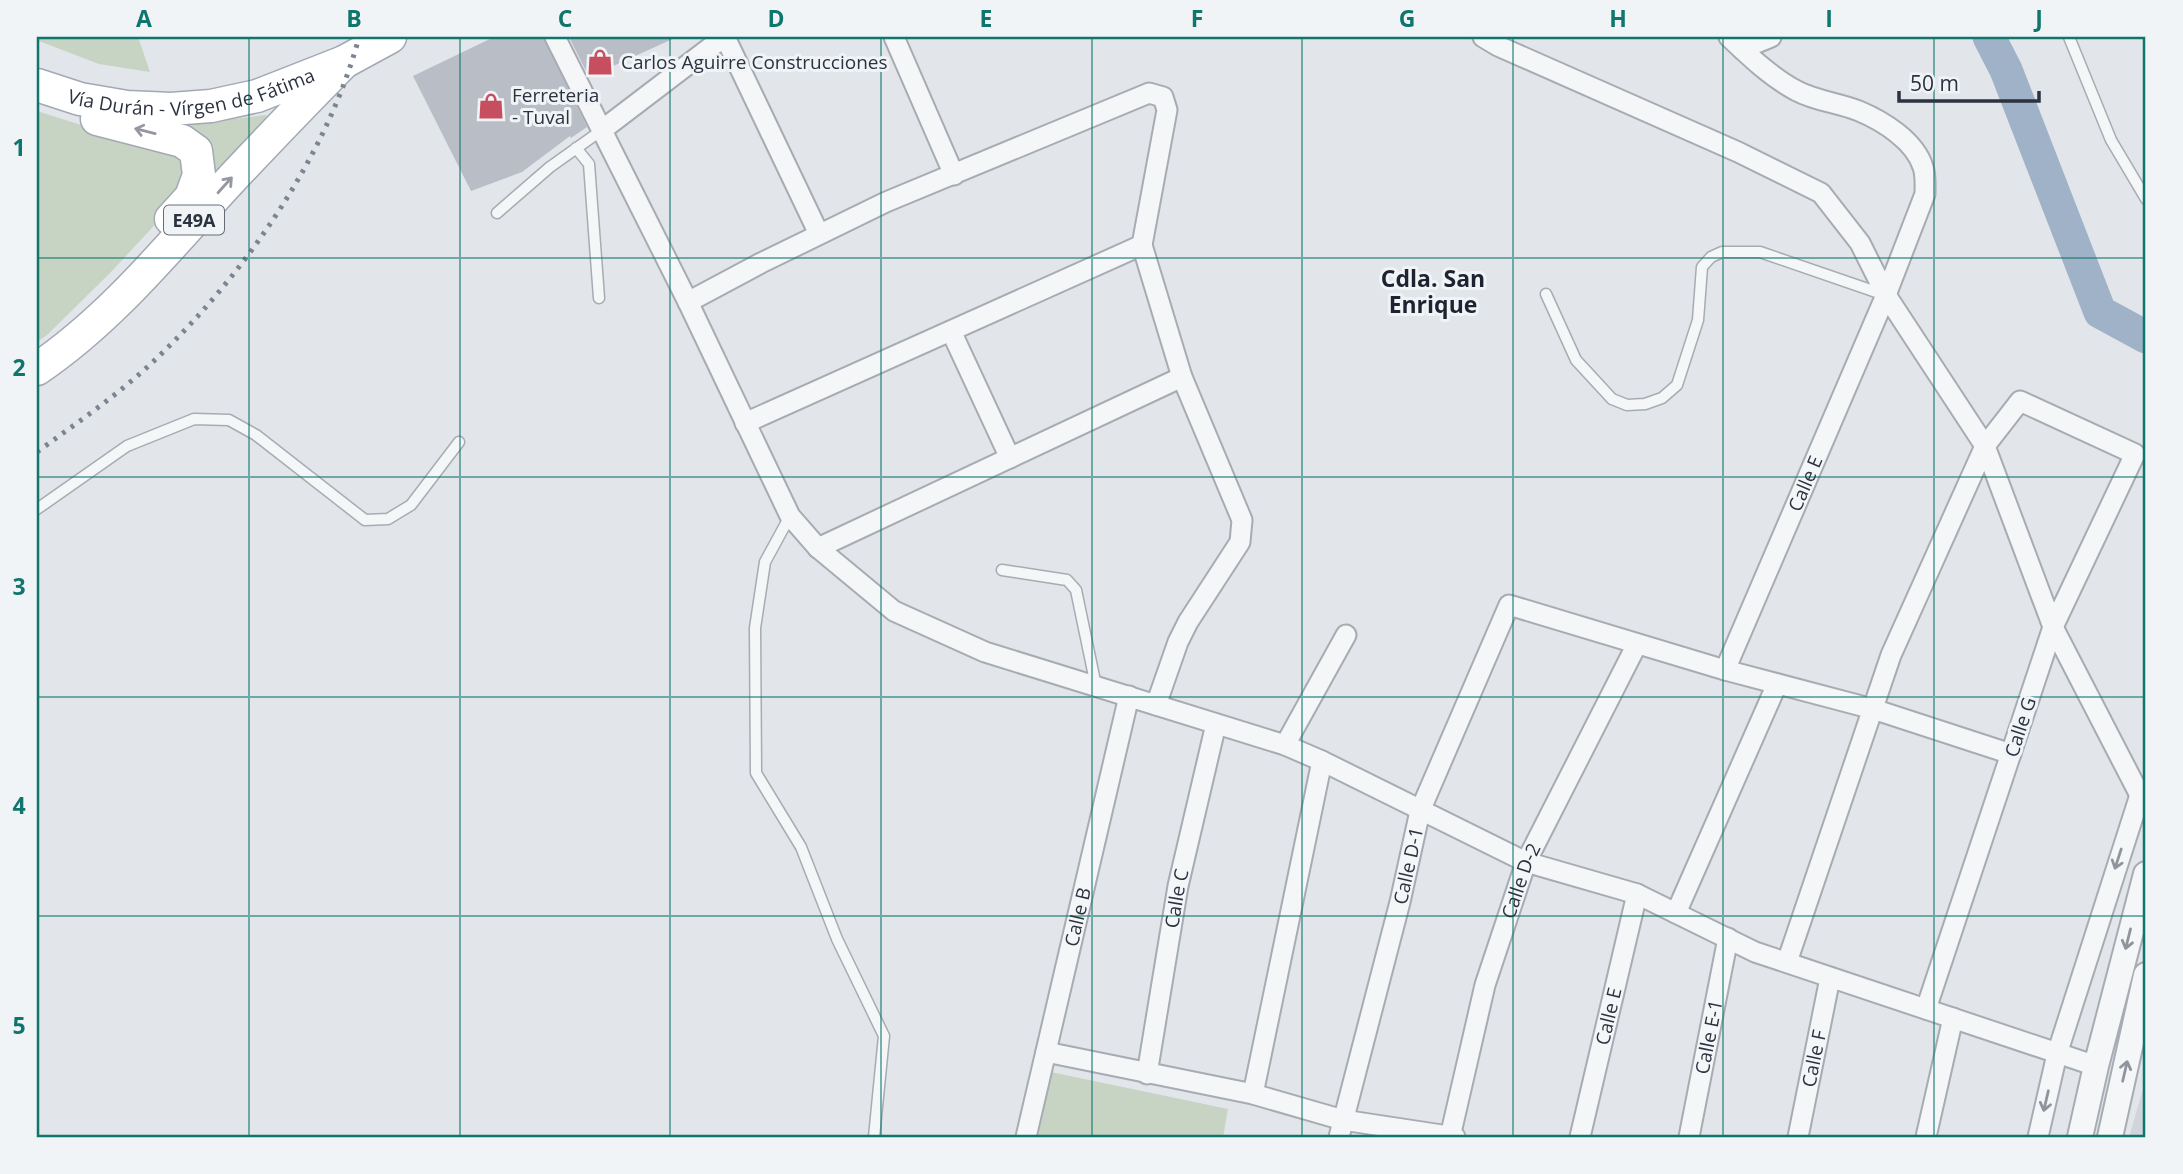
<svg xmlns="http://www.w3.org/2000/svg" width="2183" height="1174" viewBox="0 0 2183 1174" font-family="'Open Sans',sans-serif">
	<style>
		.built { fill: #d0d4db }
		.green { fill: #c7d3c3 }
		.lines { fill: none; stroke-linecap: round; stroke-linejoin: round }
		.river { stroke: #9fb2c7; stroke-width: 33 }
		.building { fill: #b9bec6 }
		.service-casing { stroke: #a7acb3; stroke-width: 13 }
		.minor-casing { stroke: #a7acb3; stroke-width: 23 }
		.tertiary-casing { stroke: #a7acb3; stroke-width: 28 }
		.primary-casing { stroke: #a2a9b4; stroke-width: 35 }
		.service { stroke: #f4f6f8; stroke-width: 10 }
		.minor { stroke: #f4f6f8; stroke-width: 19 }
		.tertiary { stroke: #f4f6f8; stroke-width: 24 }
		.primary { stroke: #fff; stroke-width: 32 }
		.rail { stroke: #7c8492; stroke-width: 5; stroke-dasharray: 3.5 7; stroke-linecap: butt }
		.oneway { stroke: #9598a0 }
		.oneway2 { stroke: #90949c }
		.grid { fill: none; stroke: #0f766e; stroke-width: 2; stroke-opacity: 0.55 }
		.labels { text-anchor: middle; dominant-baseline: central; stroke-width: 6; stroke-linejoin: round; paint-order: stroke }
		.shield { fill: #f1f4f7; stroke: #666c77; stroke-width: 2 }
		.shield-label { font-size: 18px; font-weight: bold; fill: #2b3240 }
		.poi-label { font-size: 19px; fill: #2b3240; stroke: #f1f4f7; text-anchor: start }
		.street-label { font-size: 19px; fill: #2b3240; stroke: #f1f4f7 }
		.quarter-label { font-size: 23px; font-weight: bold; fill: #1d2331; stroke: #f1f4f7 }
		.neatline { fill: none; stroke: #0f766e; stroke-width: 2.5 }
		.grid-label { font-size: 23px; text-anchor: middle; font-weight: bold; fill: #0f766e }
	</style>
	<rect width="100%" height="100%" fill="#e2e5e9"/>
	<path class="built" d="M2146 1079V1137H2129Z"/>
	<path class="green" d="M37 37H138L150 72 99 64 39 41Z
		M37 111 172 154 179 160 184 175 177 201 111 272 47 335 37 342Z
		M265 115 270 117 207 192 169 127Z
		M1046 1071 1228 1109 1223 1137H1031Z"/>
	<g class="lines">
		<path class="river" d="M1989 37 2006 70 2100 312 2146 337"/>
	</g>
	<path class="building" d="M494 37H543L587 127 571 138 570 136 522 172 471 191 413 76Z
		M569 37H677L589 77Z"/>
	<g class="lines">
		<g class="service-casing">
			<path id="service" d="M2069 37 2111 140 2146 199
				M576 148 589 164 599 298
				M497 213 550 167 602 130
				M1546 294 1576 360 1612 399 1627 405 1645 404 1662 398 1677 385 1698 320 1702 267 1711 257 1722 252H1760L1885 295
				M37 509 127 446 194 419 229 420 256 435 365 520 388 519 411 505 459 442
				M790 516 765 562 755 628 756 773 801 847 837 939 884 1036 874 1137
				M1002 570 1067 580 1076 590 1096 686"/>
		</g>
		<g class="minor-casing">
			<g id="minor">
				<path d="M555 37 688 302 790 516 818 548 894 611 985 652 1285 745 1322 761 1526 862 1637 894 1755 952 2096 1066"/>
				<path d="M725 37 819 234"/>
				<path d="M894 37 954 175"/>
				<path d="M1483 37 1498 46 1738 152 1821 193 1860 243 1886 295 1985 446 2053 627 2146 807"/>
				<path d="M1742 49 1771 37"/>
				<path d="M602 130 724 37"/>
				<path d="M688 302 761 263 886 202 1149 93 1163 97 1167 110 1142 245 1182 377 1242 520 1240 542 1188 622 1178 642 1156 705"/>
				<path d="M951 331 1010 458"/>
				<path d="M745 423 1142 245"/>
				<path d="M818 548 1182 377"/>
				<path id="s1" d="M1725 670 1886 295 1925 194C1925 185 1926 176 1923 167 1915 141 1883 121 1859 111 1839 103 1816 101 1797 91 1772 78 1749 56 1729 37"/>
				<path d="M1285 745 1346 635"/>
				<path d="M1676 913 1777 684"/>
				<path d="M1787 962 1891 655 1985 446 2020 401 2135 454 2053 627 1926 1009"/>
				<path d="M1046 1052 1253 1094 1343 1120 1455 1137"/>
				<path id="s2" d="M1147 1074 1178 886 1216 724"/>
				<path d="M1253 1094 1322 761"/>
				<path id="s3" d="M1026 1137 1129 696"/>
				<path id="s4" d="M1339 1137 1400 902 1420 811 1509 605 1725 670 1873 709 2011 754"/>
				<path id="s5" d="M1450 1137 1485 985 1526 862 1637 644"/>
				<path id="s6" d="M1580 1137 1637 894"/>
				<path id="s7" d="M1689 1137 1728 938"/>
				<path id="s8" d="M1798 1137 1830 978"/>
				<path d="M1926 1137 1953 1018"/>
				<path d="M2038 1137 2057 1054 2140 795"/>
			</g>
		</g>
		<g class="tertiary-casing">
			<path id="tertiary" d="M2080 1137 2096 1066 2146 874
				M2110 1137 2146 975"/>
		</g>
		<g class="primary-casing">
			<g id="primary">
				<path id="s9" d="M37 85 80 99 127 107 171 109 211 106 257 96 344 62 390 37"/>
				<path d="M97 119 182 141 196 151 199 175 191 197 171 219"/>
				<path d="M37 369C105 323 159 259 214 198 256 152 300 107 344 62"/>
			</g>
		</g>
		<use href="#service" class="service"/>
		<use href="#minor" class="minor"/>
		<use href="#tertiary" class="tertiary"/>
		<use href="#primary" class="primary"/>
		<path class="rail" d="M37 452C78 422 121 393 158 357 245 274 328 154 359 37"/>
	</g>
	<defs><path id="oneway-shaft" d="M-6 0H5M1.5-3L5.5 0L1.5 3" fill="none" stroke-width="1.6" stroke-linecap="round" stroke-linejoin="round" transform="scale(1.75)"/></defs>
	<g class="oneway">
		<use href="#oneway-shaft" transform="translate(145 131) rotate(-166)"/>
		<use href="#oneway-shaft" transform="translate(225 185) rotate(-48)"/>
	</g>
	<g class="oneway2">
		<use href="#oneway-shaft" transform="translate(2118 859) rotate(108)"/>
		<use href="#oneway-shaft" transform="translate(2128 939) rotate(104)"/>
		<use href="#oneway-shaft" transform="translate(2125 1071) rotate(-77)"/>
		<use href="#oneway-shaft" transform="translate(2046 1101) rotate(103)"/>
	</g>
	<path class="grid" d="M249 37V1137M460 37V1137M670 37V1137M881 37V1137M1092 37V1137M1302 37V1137M1513 37V1137M1723 37V1137M1934 37V1137M37 258H2146M37 477H2146M37 697H2146M37 916H2146"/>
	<defs>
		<g id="shop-bare" transform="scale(2.1)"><path d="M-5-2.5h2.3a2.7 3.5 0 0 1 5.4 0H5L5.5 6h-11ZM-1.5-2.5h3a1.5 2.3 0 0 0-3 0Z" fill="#c74e5e" stroke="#f1f4f7" stroke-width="2.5" paint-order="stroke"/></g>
	</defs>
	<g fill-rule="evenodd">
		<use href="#shop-bare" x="600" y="62"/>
		<use href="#shop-bare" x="491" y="106"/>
	</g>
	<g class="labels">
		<rect class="shield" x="164" y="205.5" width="60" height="29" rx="5"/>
		<g class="shield-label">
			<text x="194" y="220">E49A</text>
		</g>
		<g class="poi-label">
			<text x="621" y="62">Carlos Aguirre Construcciones</text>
			<text x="512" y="95">Ferreteria<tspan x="512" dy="22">- Tuval</tspan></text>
		</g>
		<g class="street-label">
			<text stroke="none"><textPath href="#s9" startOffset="159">Vía Durán - Vírgen de Fátima</textPath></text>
			<text stroke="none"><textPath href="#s1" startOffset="203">Calle E</textPath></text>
			<text transform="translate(2020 727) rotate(-72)">Calle G</text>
			<text stroke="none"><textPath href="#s4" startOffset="280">Calle D-1</textPath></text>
			<text stroke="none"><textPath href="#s5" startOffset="266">Calle D-2</textPath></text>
			<text stroke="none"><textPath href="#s2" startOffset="178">Calle C</textPath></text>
			<text stroke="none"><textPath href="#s3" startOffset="226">Calle B</textPath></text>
			<text stroke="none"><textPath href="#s6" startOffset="124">Calle E</textPath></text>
			<text stroke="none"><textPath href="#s7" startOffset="102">Calle E-1</textPath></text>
			<text stroke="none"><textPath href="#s8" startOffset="80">Calle F</textPath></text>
		</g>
		<g class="quarter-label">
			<text x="1433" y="278">Cdla. San<tspan x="1433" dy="26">Enrique</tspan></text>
		</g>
	</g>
	<rect width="2183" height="1174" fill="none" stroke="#f1f4f7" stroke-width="77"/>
	<path d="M1899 91v10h140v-10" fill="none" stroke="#2b3240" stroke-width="3.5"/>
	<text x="1910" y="91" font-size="21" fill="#2b3240" stroke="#f1f4f7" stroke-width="5" paint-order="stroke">50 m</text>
	<rect x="38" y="38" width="2106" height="1098" class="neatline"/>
	<g class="grid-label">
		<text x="144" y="27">A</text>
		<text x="354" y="27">B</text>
		<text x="565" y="27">C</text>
		<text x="776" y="27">D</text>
		<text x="986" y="27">E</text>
		<text x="1197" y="27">F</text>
		<text x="1407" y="27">G</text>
		<text x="1618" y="27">H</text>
		<text x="1829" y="27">I</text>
		<text x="2039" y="27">J</text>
		<text x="19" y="156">1</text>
		<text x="19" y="376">2</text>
		<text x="19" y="595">3</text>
		<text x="19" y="814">4</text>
		<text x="19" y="1034">5</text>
	</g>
</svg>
